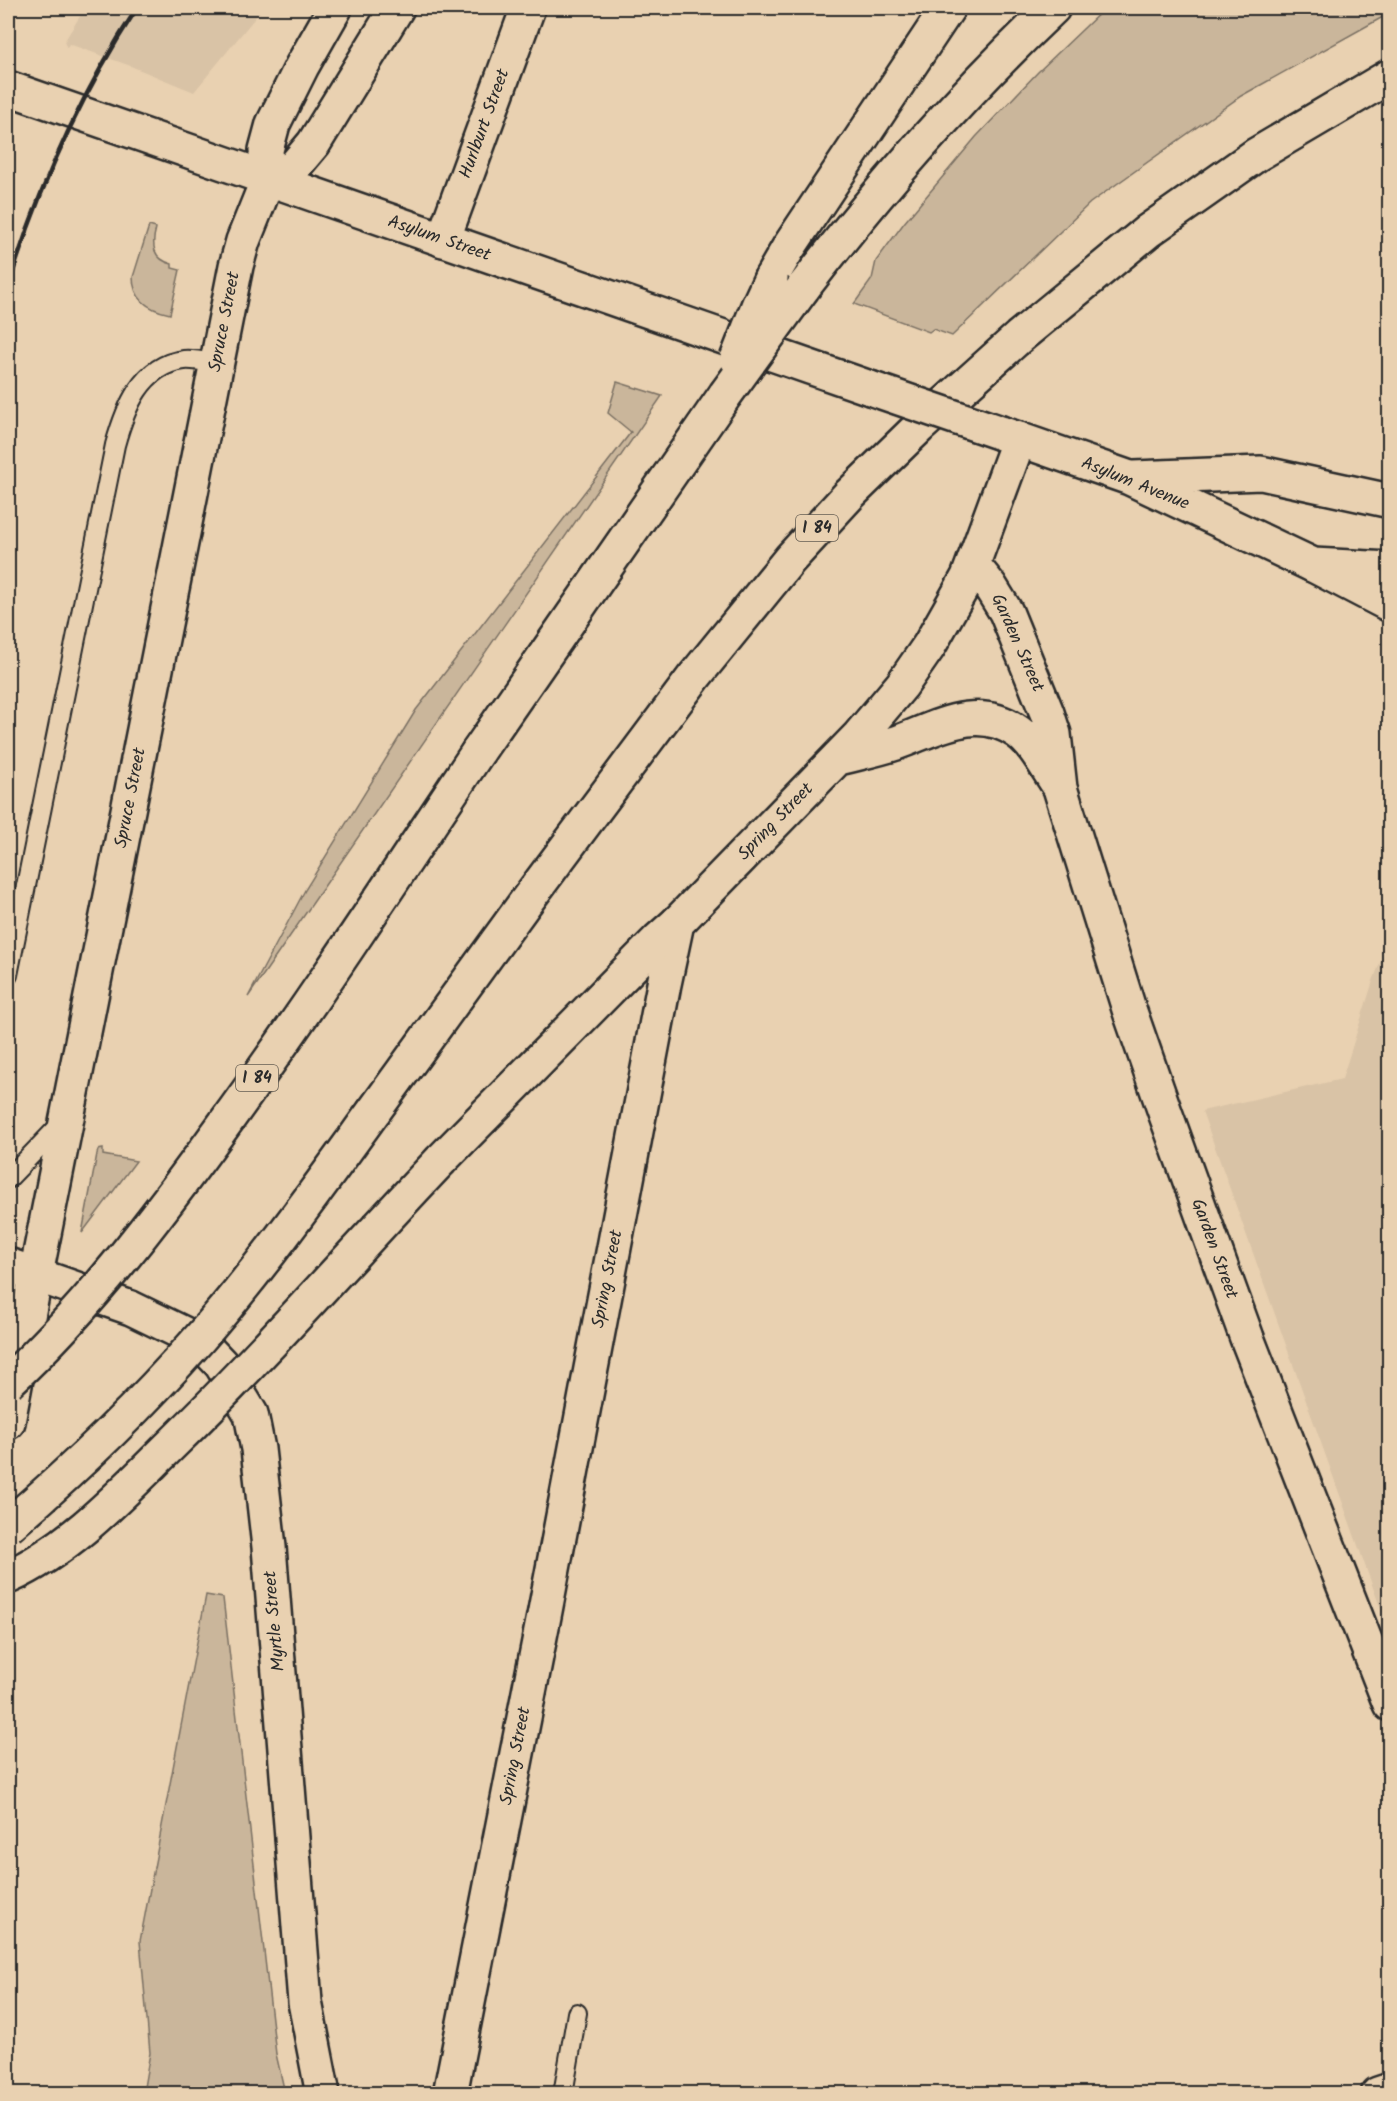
<svg xmlns="http://www.w3.org/2000/svg" width="1397" height="2101" viewBox="0 0 1397 2101" font-family="Kalam,sans-serif">
	<style>
		.built { fill: #d9c3a6 }
		.green { fill: #cab69b; stroke: #7a7063; stroke-width: 1.5 }
		.lines { fill: none; stroke-linecap: round; stroke-linejoin: round }
		.service-casing { stroke: #2b2b2b; stroke-width: 22 }
		.minor-casing { stroke: #2b2b2b; stroke-width: 38 }
		.tertiary-casing { stroke: #2b2b2b; stroke-width: 38 }
		.secondary-casing { stroke: #2b2b2b; stroke-width: 38 }
		.primary-casing { stroke: #2b2b2b; stroke-width: 38 }
		.motorway-casing { stroke: #2b2b2b; stroke-width: 38 }
		.service { stroke: #e9d1b1; stroke-width: 18 }
		.minor { stroke: #e9d1b1; stroke-width: 33 }
		.tertiary { stroke: #e9d1b1; stroke-width: 33 }
		.secondary { stroke: #e9d1b1; stroke-width: 33 }
		.primary { stroke: #e9d1b1; stroke-width: 33 }
		.motorway { stroke: #e9d1b1; stroke-width: 33 }
		.rail { stroke: #2b2b2b; stroke-width: 4.5 }
		.primary-bridge-casing { stroke: #2b2b2b; stroke-width: 38; stroke-linecap: butt }
		.motorway-bridge-casing { stroke: #2b2b2b; stroke-width: 38; stroke-linecap: butt }
		.primary-bridge { stroke: #e9d1b1; stroke-width: 33 }
		.motorway-bridge { stroke: #e9d1b1; stroke-width: 33 }
		.labels { text-anchor: middle; dominant-baseline: central; stroke-width: 5; stroke-linejoin: round; paint-order: stroke }
		.shield { fill: #e9d1b1; stroke: #645d53; stroke-width: 1.5 }
		.shield-label { font-size: 16px; font-weight: bold; fill: #2b2b2b }
		.street-label { font-size: 18px; fill: #2b2b2b; stroke: #e9d1b1 }
	</style>
	<rect width="100%" height="100%" fill="#e9d1b1"/>
	<filter id="ink" filterUnits="userSpaceOnUse"><feTurbulence type="fractalNoise" baseFrequency=".0167" numOctaves="2"/><feDisplacementMap in="SourceGraphic" scale="12" xChannelSelector="R" yChannelSelector="G"/><feConvolveMatrix kernelMatrix="1 2 1 2 8 2 1 2 1" color-interpolation-filters="sRGB"/></filter>
	<g filter="url(#ink)">
		<path class="built" d="M85 8H263L194 92 128 65 69 44 67 48 64 42Z
			M1389 939 1390 1632H1389L1202 1111 1342 1079 1373 981Z"/>
		<path class="green" d="M1105 8H1389L1390 13 1241 96 1090 203 952 336 933 329 929 332 854 304 872 279 876 261 904 223 976 137 1038 72Z
			M149 226 156 228C151 246 153 259 172 264V268L180 270 170 314C150 310 133 300 133 277Z
			M617 382 662 396 248 997 305 890 416 710 631 432 608 413Z
			M103 1149V1155L136 1161 82 1233 97 1154 98 1150Z
			M206 1595 223 1598 276 2054 285 2093H143L150 2053 140 1941Z"/>
		<g class="lines">
			<g class="service-casing">
				<path id="service" d="M8 975 115 445C125 409 141 365 184 360 194 359 206 362 216 364
					M8 1179 62 1123
					M563 2094 577 2013"/>
			</g>
			<g class="minor-casing">
				<path id="minor" d="M443 240 528 8
					M8 1422 36 1274"/>
			</g>
			<g class="tertiary-casing">
				<path id="tertiary" d="M973 565 990 586 1006 612 1047 713 1054 734 1060 788 1129 1009 1166 1115 1247 1338 1390 1704
					M839 758C858 753 878 749 896 743 935 729 977 702 1018 732 1035 744 1047 769 1059 786
					M8 1265 131 1308 199 1341 221 1364 251 1414 258 1449 269 1547 305 2002 323 2094
					M36 1274 236 266 243 241 268 179
					M450 2094 545 1611 664 984 677 923 859 736 902 685 929 646 968 577 1019 439
					M1378 2094 1390 2090"/>
			</g>
			<g class="secondary-casing">
				<path id="secondary" d="M1313 565 1390 605"/>
			</g>
			<g class="primary-casing">
				<path id="primary" d="M8 88 870 388
					M1001 433 1130 478 1313 565 1390 569
					M1134 478 1261 473 1390 501"/>
			</g>
			<g class="motorway-casing">
				<path id="motorway" d="M335 8 302 66 273 124 266 150 268 179 293 168 314 143 397 8
					M771 278 789 247 948 8
					M803 288C879 189 962 94 1053 8
					M478 752 725 395
					M374 1111 525 903 694 677 790 559 850 494 919 427 1019 337 1148 231 1256 155 1390 76
					M441 1160 658 940 677 923"/>
			</g>
			<use href="#service" class="service"/>
			<use href="#minor" class="minor"/>
			<use href="#tertiary" class="tertiary"/>
			<use href="#secondary" class="secondary"/>
			<use href="#primary" class="primary"/>
			<use href="#motorway" class="motorway"/>
			<path class="rail" d="M8 288C38 189 81 94 137 8"/>
			<g class="primary-bridge-casing">
				<path id="primary-bridge" d="M870 388 1001 433"/>
			</g>
			<g class="motorway-bridge-casing">
				<path id="motorway-bridge" d="M737 359 758 306 771 278
					M725 395 803 288
					M8 1382C90 1306 157 1217 223 1126 312 1004 394 878 478 752
					M8 1526C76 1468 140 1406 199 1339 262 1267 318 1188 374 1111
					M8 1577C72 1548 122 1493 172 1444 265 1353 351 1255 441 1160"/>
			</g>
			<use href="#primary-bridge" class="primary-bridge"/>
			<use href="#motorway-bridge" class="motorway-bridge"/>
		</g>
	</g>
	<g class="labels">
		<g class="shield">
			<rect x="796" y="515" width="42" height="26" rx="4.5"/>
			<rect x="236" y="1065" width="42" height="26" rx="4.5"/>
		</g>
		<g class="shield-label">
			<text x="817" y="528">I 84</text>
			<text x="257" y="1078">I 84</text>
		</g>
		<g class="street-label">
			<text transform="translate(485 124) rotate(-70)">Hurlburt Street</text>
			<text transform="translate(439 239) rotate(19)">Asylum Street</text>
			<text transform="translate(225 322) rotate(-79)">Spruce Street</text>
			<text transform="translate(1135 484) rotate(22)">Asylum Avenue</text>
			<text transform="translate(1017 643) rotate(66)">Garden Street</text>
			<text transform="translate(131 798) rotate(-79)">Spruce Street</text>
			<text transform="translate(776 822) rotate(-46)">Spring Street</text>
			<text transform="translate(1214 1249) rotate(70)">Garden Street</text>
			<text transform="translate(608 1279) rotate(-79)">Spring Street</text>
			<text transform="translate(275 1621) rotate(-95)">Myrtle Street</text>
			<text transform="translate(516 1756) rotate(-79)">Spring Street</text>
		</g>
	</g>
	<rect width="1397" height="2101" fill="none" stroke="#e9d1b1" stroke-width="30"/>
	<rect x="15" y="15" width="1367" height="2071" fill="none" stroke="#2b2b2b" stroke-width="2" filter="url(#ink)"/>
</svg>
